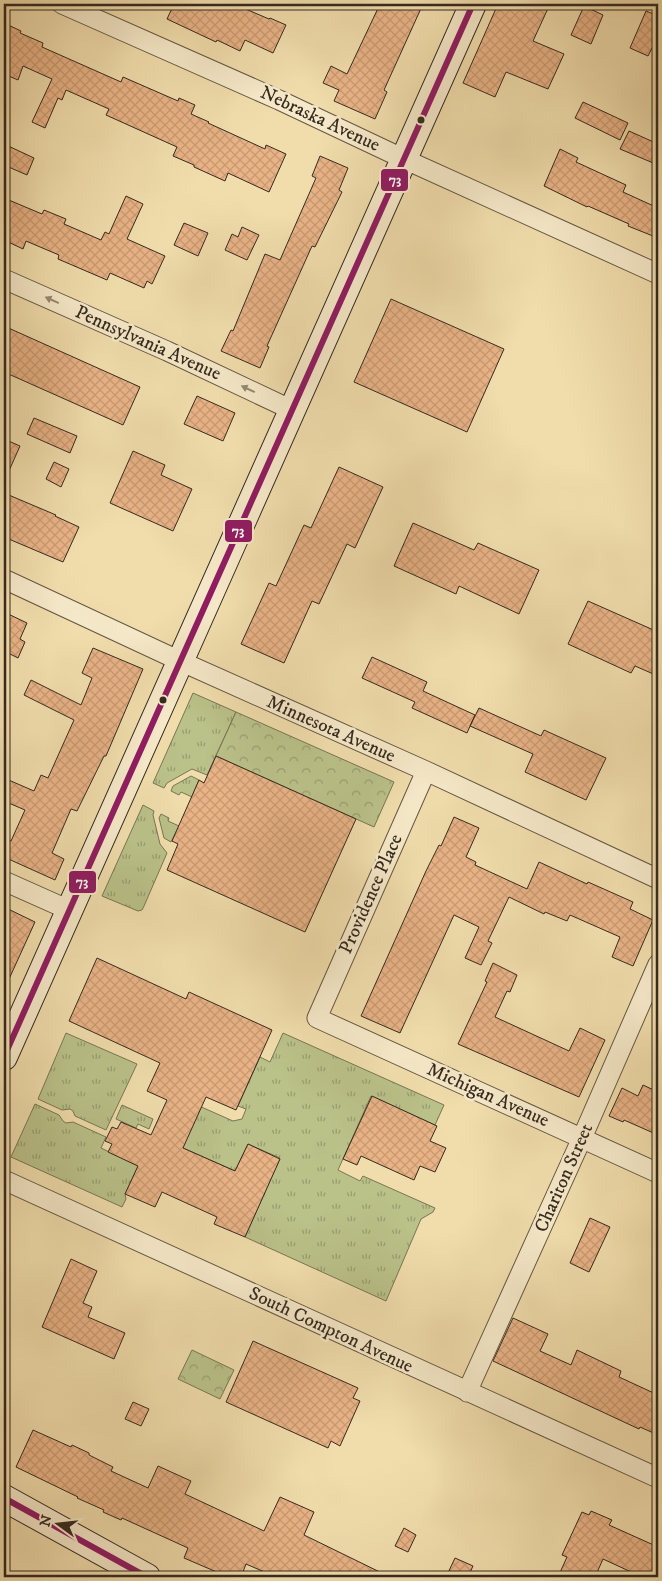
<svg xmlns="http://www.w3.org/2000/svg" width="662" height="1581" viewBox="0 0 662 1581" font-family="'IM FELL DW Pica',serif">
	<style>
		.grass { fill: url(#grass-tufts); stroke: #787654 }
		.park { fill: url(#park-crowns); stroke: #787654 }
		.building { fill: url(#building-cross-hatch); stroke: #352a20 }
		.lines { fill: none; stroke-linecap: round; stroke-linejoin: round }
		.street-casing { stroke: #645743; stroke-width: 21 }
		.secondary-casing { stroke: #352a20; stroke-width: 28 }
		.street { stroke: #f6e9c9; stroke-width: 19 }
		.secondary { stroke: #f6e9c9; stroke-width: 26 }
		.bus-1-casing { stroke: #f6e9c9; stroke-width: 10 }
		.bus-1 { stroke: #901b61; stroke-width: 6 }
		.oneway { fill: #968a74 }
		.bus-dot { fill: #352a20; stroke: #f6e9c9; stroke-width: 2 }
		.labels { text-anchor: middle; dominant-baseline: central; stroke-width: 5; stroke-linejoin: round; paint-order: stroke }
		.street-label { font-size: 19px; fill: #352a20; stroke: #f6e9c9 }
		.line-badge { stroke: #f6e9c9; stroke-width: 2 }
		.badge-label { font-size: 14px; text-anchor: middle; font-weight: bold; fill: #fff }
	</style>
	<defs>
		<pattern id="grass-tufts" width="24" height="20" patternUnits="userSpaceOnUse" patternTransform="scale(1.25)"><rect width="24" height="20" fill="#bac189"/><path d="M3 7l-1-3M5 7V3M7 7l1-3M15 17l-1-3M17 17v-4M19 17l1-3" fill="none" stroke="#989d70"/></pattern>
		<pattern id="park-crowns" width="20" height="18" patternUnits="userSpaceOnUse" patternTransform="scale(1.25)"><rect width="20" height="18" fill="#bac189"/><path d="M2 6a3 3 0 1 1 6 0M12 15a3 3 0 1 1 6 0" fill="none" stroke="#989d70"/></pattern>
		<pattern id="building-cross-hatch" width="8" height="8" patternUnits="userSpaceOnUse" patternTransform="scale(1.25)"><rect width="8" height="8" fill="#e9b386"/><path d="M0 0l8 8M0 8l8-8" fill="none" stroke="#c89a73"/></pattern>
	</defs>
	<rect width="100%" height="100%" fill="#f1ddac"/>
	<filter id="stains"><feTurbulence type="fractalNoise" baseFrequency=".004" numOctaves="4"/><feColorMatrix values="0 0 0 0 .2 0 0 0 0 .09 0 0 0 0 .02 0 0 0 .5 -.17"/></filter>
	<radialGradient id="worn" r=".72"><stop offset=".6" stop-color="#630" stop-opacity="0"/><stop offset="1" stop-color="#630" stop-opacity=".3"/></radialGradient>
	<path class="grass" d="M193 693 236 712 207 775 192 769 167 783 164 788 153 783Z
		M191 776 199 780 192 797 181 792 179 795 171 791 173 786Z
		M143 805 154 811 153 815 160 844 167 853 144 906 142 910 138 911 102 896Z
		M161 814 169 818 168 821 179 826 171 842 164 838 159 818Z
		M66 1033 137 1064 106 1130 75 1116 73 1111 70 1109 62 1110 38 1099Z
		M283 1033 444 1105 435 1125 371 1096 338 1170 360 1181 363 1176 435 1208 433 1212 421 1219 386 1301 245 1237 280 1158 248 1144 235 1171 183 1148 190 1102 233 1121 242 1119 246 1109 238 1106 260 1057 270 1062Z
		M35 1104 59 1115 63 1121 66 1123 73 1122 106 1137 101 1148 138 1166 125 1194 126 1199 122 1207 11 1157Z
		M122 1105 153 1119 149 1129 138 1124 136 1128 116 1119Z"/>
	<path class="park" d="M236 712 394 782 374 827 216 756Z
		M192 1350 234 1370 220 1399 178 1379Z"/>
	<path class="building" d="M174 4H234L269 19 270 18 286 25 273 53 245 40 240 51 217 40 216 42 167 19Z
		M380 4H423L384 90 387 92 375 119 334 101 339 90 323 83 331 66 347 74Z
		M498 4H550L533 41 564 54 548 89 506 72 495 97 463 83Z
		M584 6 603 15 591 44 571 35Z
		M646 11 658 16V51L652 48 648 56 630 48Z
		M4 23 21 31 20 33 43 43 42 47 121 82 123 77 178 101 179 98 195 105 191 114 209 122 208 123 265 149 266 145 286 154 269 192 228 173 225 181 194 167V165L173 156 177 147 106 115 109 109 66 90 62 100 58 98 45 128 32 122 52 79 23 66 18 80 4 74Z
		M583 102 628 123 620 140 575 118Z
		M629 131 658 144V165L620 149Z
		M4 144 34 158 27 175 4 165Z
		M560 149 578 158 576 162 626 185 623 192 658 208V238L628 226 629 224 588 206 587 207 544 186Z
		M320 156 348 168 339 190 342 192 315 247 312 246 267 346 269 347 260 368 221 351 231 330 233 331 265 254 280 260 316 178 312 176Z
		M126 196 143 204 127 239 165 256 152 284 147 281 144 288 110 273 107 280 58 259 59 255 26 241 23 249 4 240V198L42 214 44 210 66 219 64 224 101 240 105 232 109 234Z
		M184 223 208 233 198 256 174 245Z
		M242 227 259 235 247 260 225 250 232 234 238 237Z
		M391 299 504 349 467 432 354 382Z
		M4 326 140 387 123 425 4 372Z
		M197 396 235 413 223 441 184 424Z
		M34 418 77 436 70 453 27 434Z
		M4 439 20 446 4 482Z
		M133 451 165 465 161 475 192 489 173 531 110 503Z
		M54 462 69 469 61 487 46 479Z
		M339 467 383 487 355 548 347 544 319 604 312 601 284 663 241 644 269 583 276 586 304 525 311 528Z
		M4 493 56 515 55 516 79 527 63 562 4 537Z
		M413 523 474 550 478 543 539 570 519 614 459 586 456 594 394 566Z
		M588 601 658 632V676L635 666 631 673 568 644Z
		M4 612 27 623 20 639 25 642 18 658 4 651Z
		M93 648 143 669 106 756H104L77 811 71 809 52 853 64 859 55 880 4 857V838L11 841 25 810 4 801V778L34 791 41 775 48 778 74 720 24 695 31 680 81 705 92 678 82 673Z
		M372 657 427 682 423 691 475 715 467 733 412 708 415 702 362 678Z
		M479 708 541 736 544 730 606 758 586 800 525 772 533 754 470 726Z
		M216 756 356 819 305 932 167 870 178 844 172 841 199 780 204 783Z
		M454 817 479 828 466 857 476 862 475 865 527 889 539 862 587 884 588 882 633 902 630 909 653 920 633 966 612 957 620 937 570 915 567 921 545 912 544 914 509 897 488 941 492 943 481 965 465 958 479 927 454 915 400 1033 361 1016 426 871 439 845 441 846Z
		M4 907 35 922 4 990Z
		M97 958 186 999 189 992 272 1030 236 1110 206 1097 183 1148 235 1171 248 1144 280 1159 245 1237 214 1224 217 1217 162 1192 155 1207 125 1194 138 1166 108 1152 112 1144 105 1141 112 1127 117 1129 121 1122 151 1135 167 1100 147 1091 160 1063 69 1021Z
		M493 963 517 975 510 992 507 991 495 1017 569 1051 580 1028 605 1040 579 1097 458 1044 487 982 485 981Z
		M643 1085 658 1092V1135L624 1120 623 1122 609 1116 622 1088 638 1096Z
		M372 1096 437 1126 430 1141 446 1148 435 1172 420 1166 414 1180 361 1156 357 1165 343 1159Z
		M590 1218 610 1227 589 1272 570 1263Z
		M71 1259 97 1271 83 1303 92 1307 88 1317 125 1333 114 1359 42 1327Z
		M513 1318 548 1334 540 1351 571 1365 577 1350 621 1371 619 1377 658 1395V1435L640 1427 639 1429 493 1361Z
		M253 1341 358 1388 353 1398 360 1401 340 1446 331 1441 328 1448 226 1402Z
		M133 1402 149 1409 141 1426 125 1419Z
		M33 1430 71 1447 72 1445 89 1453V1455L113 1467 111 1471 148 1488 158 1466 191 1481 185 1494 264 1531 280 1497 314 1512 304 1535 390 1577H276L246 1564 241 1577H234L220 1571 219 1573 184 1558 188 1548 122 1518 121 1520 103 1512 104 1510 77 1498 78 1497 16 1467Z
		M591 1511 612 1520 609 1525 658 1547V1577H642L603 1559 595 1577H558L567 1557 562 1555 582 1512 589 1515Z
		M404 1528 416 1535 408 1552 395 1546Z
		M455 1558 473 1566 468 1577H446Z"/>
	<g class="lines">
		<g class="street-casing">
			<path id="street" d="M62 4 279 100 404 159 658 274
				M4 279 167 351 292 410
				M4 579 180 661 426 771 658 879
				M426 771 317 1018 658 1173
				M4 881 69 910
				M4 1180 658 1478
				M467 1392 582 1138 658 964"/>
		</g>
		<g class="secondary-casing">
			<path id="secondary" d="M4 1057 473 4
				M4 1498 147 1577"/>
		</g>
		<use href="#street" class="street"/>
		<use href="#secondary" class="secondary"/>
		<g class="bus-1-casing">
			<path id="bus-1" d="M4 1057 473 4
				M4 1498 147 1577"/>
		</g>
		<use href="#bus-1" class="bus-1"/>
	</g>
	<defs><path id="oneway-solid" d="M-6-.8H1V-3.2L6.5 0L1 3.2V.8H-6Z" transform="scale(1.25)"/></defs>
	<g class="oneway">
		<use href="#oneway-solid" transform="translate(52 300) rotate(-156)"/>
		<use href="#oneway-solid" transform="translate(248 389) rotate(-155)"/>
	</g>
	<g class="bus-dot">
		<circle cx="421" cy="120" r="4.5"/>
		<circle cx="163" cy="700" r="4.5"/>
	</g>
	<g class="labels">
		<g class="street-label">
			<text transform="translate(320 119) rotate(25)">Nebraska Avenue</text>
			<text transform="translate(148 343) rotate(24)">Pennsylvania Avenue</text>
			<text transform="translate(331 729) rotate(24)">Minnesota Avenue</text>
			<text transform="translate(371 894) rotate(-66)">Providence Place</text>
			<text transform="translate(488 1095) rotate(24)">Michigan Avenue</text>
			<text transform="translate(564 1178) rotate(-66)">Chariton Street</text>
			<text transform="translate(331 1330) rotate(25)">South Compton Avenue</text>
		</g>
	</g>
	<g class="line-badge">
		<rect x="380" y="168" width="29" height="24" rx="5" fill="#901b61"/>
		<rect x="224" y="519" width="29" height="24" rx="5" fill="#901b61"/>
		<rect x="68" y="870" width="29" height="24" rx="5" fill="#901b61"/>
	</g>
	<g class="badge-label">
		<text x="395" y="184">73</text>
		<text x="238" y="535">73</text>
		<text x="82" y="886">73</text>
	</g>
	<rect width="662" height="1581" fill="none" stroke="#f1ddac" stroke-width="20"/>
	<rect x="5" y="5" width="652" height="1571" fill="none" stroke="#352a20" stroke-width="2.5"/>
	<rect x="10" y="10" width="642" height="1561" fill="none" stroke="#352a20"/>
	<g transform="translate(58 1524) rotate(285)" stroke="#f6e9c9" stroke-width="4" paint-order="stroke">
	<path d="M0-4L9 19L0 12L-9 19Z" fill="#352a20"/>
	<text y="-8" font-size="14" font-weight="bold" text-anchor="middle" fill="#352a20">N</text>
	</g>
	<rect width="100%" height="100%" filter="url(#stains)"/>
	<rect width="100%" height="100%" fill="url(#worn)"/>
</svg>
